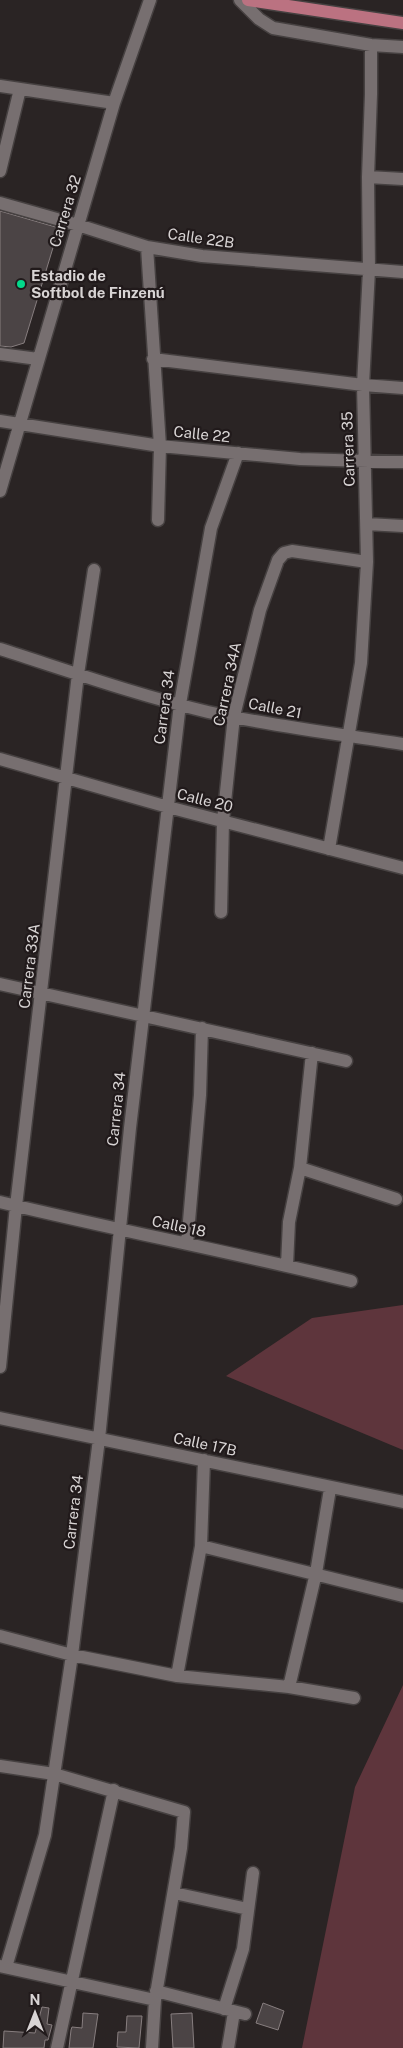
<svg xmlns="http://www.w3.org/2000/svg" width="403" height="2048" viewBox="0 0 403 2048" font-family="'Public Sans',sans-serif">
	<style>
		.green { fill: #5e353c }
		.building { fill: #4b4445; stroke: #877e7f }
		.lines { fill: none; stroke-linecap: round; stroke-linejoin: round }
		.minor-casing { stroke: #464141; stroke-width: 15 }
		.major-casing { stroke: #464141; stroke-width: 15 }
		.minor { stroke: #776f70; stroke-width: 12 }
		.major { stroke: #bb7281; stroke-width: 12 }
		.poi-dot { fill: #03d98b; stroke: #211a1b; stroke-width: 2 }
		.labels { text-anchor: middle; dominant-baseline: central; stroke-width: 4.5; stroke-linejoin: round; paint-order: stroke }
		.street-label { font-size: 15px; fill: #d8d4d4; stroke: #211a1b }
		.poi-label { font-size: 15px; font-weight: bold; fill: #d8d4d4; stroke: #211a1b; text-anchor: start }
	</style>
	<rect width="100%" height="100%" fill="#2a2424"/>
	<path class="green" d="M403 1305V1450L226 1376 312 1318Z
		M403 1685V2048H302L355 1787Z"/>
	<path class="building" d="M0 211 59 228 24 343 11 347 0 346Z
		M263 2003 284 2011 278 2030 256 2023Z
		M42 2007 49 2008 47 2024 52 2025 48 2040H45L44 2048H3L4 2031 35 2033Z
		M83 2013 98 2014 93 2048H69L71 2030 72 2027 82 2028Z
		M192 2013 194 2048H173L171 2014Z
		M127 2016H142L139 2048 117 2047 118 2032H126Z"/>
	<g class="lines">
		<g class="minor-casing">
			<path id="minor" d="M240 0 259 19 273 28 371 45 403 47
				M0 86 114 103
				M0 171 20 89
				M368 177 403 179
				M0 203 78 225 147 247 202 256 403 272
				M147 247 160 446 158 520
				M0 354 38 359
				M153 359 363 385 403 388
				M0 421 160 446 300 459 403 462
				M0 491 114 103 150 0
				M367 524 403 526
				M0 649C69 671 137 695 208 712 272 726 338 734 403 744
				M0 759 168 807 403 868
				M329 849 361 663 367 562 363 385 369 270 368 177 371 94V45
				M221 912 223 821 234 716 260 610 278 560 284 553 292 551 367 562
				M0 984 346 1061
				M300 1168 396 1199
				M0 1202C117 1230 235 1253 351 1281
				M187 1244 200 1095 202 1028
				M287 1265 289 1222 300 1168 312 1053
				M0 1367 16 1206 78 674 94 570
				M0 1418 403 1502
				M201 1546 403 1596
				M0 1636 72 1655 177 1676 289 1687 354 1698
				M177 1676 201 1546 204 1460
				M289 1687 316 1573 330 1489
				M0 1766 54 1774 184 1812 181 1848 155 2000 152 2048
				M174 1893 248 1909
				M0 1966 155 2000
				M6 1967 45 1835 72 1655 99 1439 130 1128 180 704 211 528 238 453
				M156 1991 245 2014
				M224 2009 243 1949 253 1873
				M57 2048 114 1790
				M228 2048 234 2012"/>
		</g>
		<g class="major-casing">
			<path id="major" d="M248 0 403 23"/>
		</g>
		<use href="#minor" class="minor"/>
		<use href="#major" class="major"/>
	</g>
	<circle class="poi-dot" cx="21" cy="284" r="5"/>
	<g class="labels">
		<g class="street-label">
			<text transform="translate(65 211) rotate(-73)">Carrera 32</text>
			<text transform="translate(201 238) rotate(8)">Calle 22B</text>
			<text transform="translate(202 434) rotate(6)">Calle 22</text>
			<text transform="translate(348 449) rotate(-92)">Carrera 35</text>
			<text transform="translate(227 684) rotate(-78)">Carrera 34A</text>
			<text transform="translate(164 707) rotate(-82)">Carrera 34</text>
			<text transform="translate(275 708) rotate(11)">Calle 21</text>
			<text transform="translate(205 800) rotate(14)">Calle 20</text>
			<text transform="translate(29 966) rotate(-83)">Carrera 33A</text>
			<text transform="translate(116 1109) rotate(-84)">Carrera 34</text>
			<text transform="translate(179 1226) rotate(12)">Calle 18</text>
			<text transform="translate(205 1444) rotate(12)">Calle 17B</text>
			<text transform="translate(73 1512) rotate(-83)">Carrera 34</text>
		</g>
		<g class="poi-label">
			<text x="31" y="275">Estadio de<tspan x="31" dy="17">Softbol de Finzenú</tspan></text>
		</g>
	</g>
	<g transform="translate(35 2013)" stroke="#211a1b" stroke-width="4" paint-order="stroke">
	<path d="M0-4L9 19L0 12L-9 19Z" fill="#d8d4d4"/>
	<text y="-8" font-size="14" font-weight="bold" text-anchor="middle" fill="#d8d4d4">N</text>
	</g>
</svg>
